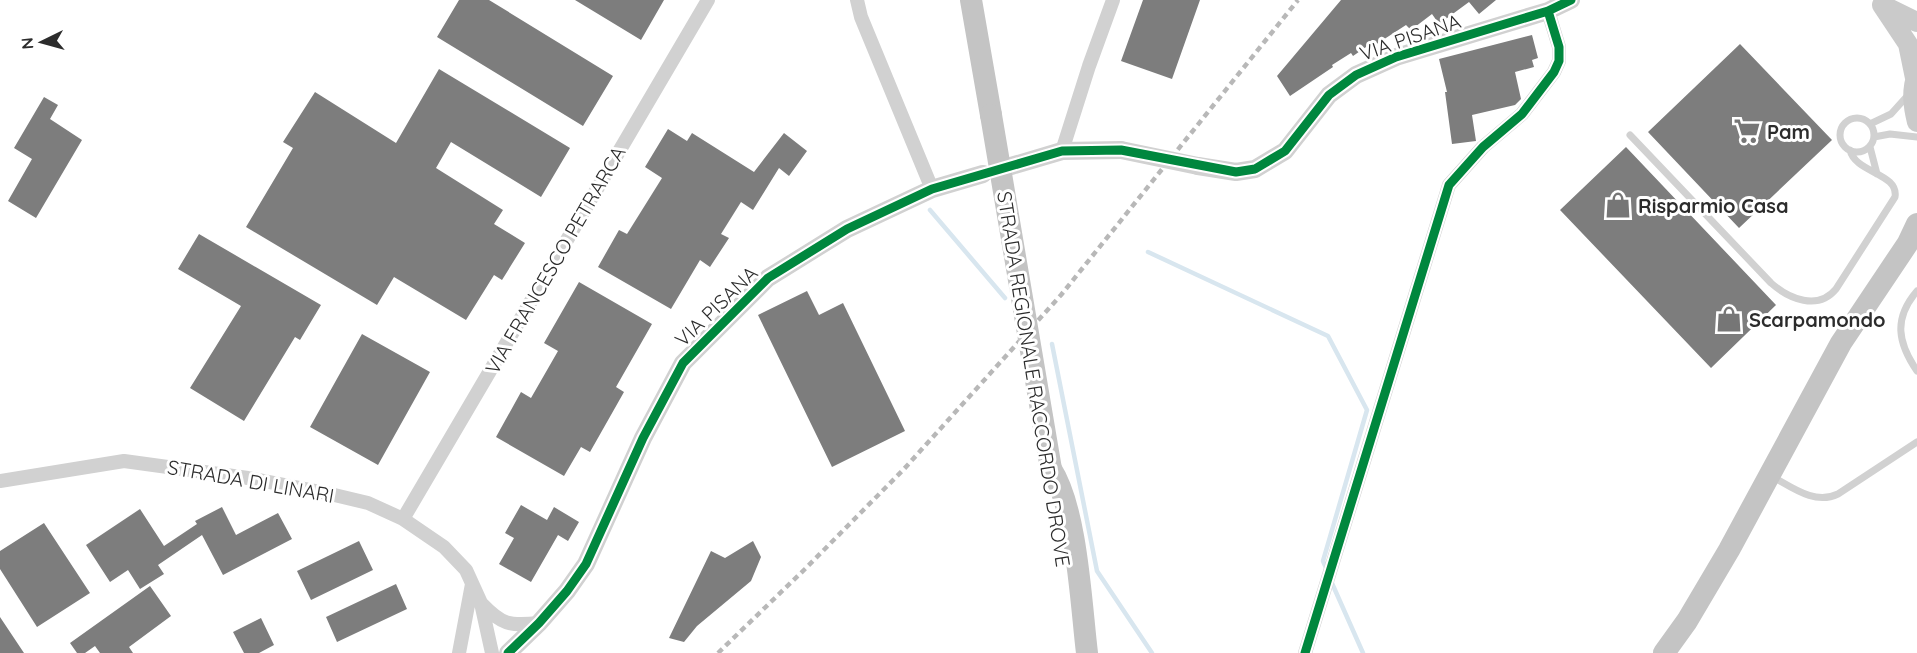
<svg xmlns="http://www.w3.org/2000/svg" width="1917" height="653" viewBox="0 0 1917 653" font-family="Quicksand,sans-serif">
	<style>
		.lines { fill: none; stroke-linecap: round; stroke-linejoin: round }
		.stream { stroke: #d8e6ef; stroke-width: 4.5 }
		.building { fill: #7d7d7d }
		.service { stroke: #d1d1d1; stroke-width: 7 }
		.minor { stroke: #d1d1d1; stroke-width: 14 }
		.tertiary { stroke: #d1d1d1; stroke-width: 18 }
		.secondary { stroke: #cacaca; stroke-width: 20 }
		.primary { stroke: #c4c4c4; stroke-width: 22 }
		.rail { stroke: #b8b8b8; stroke-width: 4.5; stroke-dasharray: 6 4.5; stroke-linecap: butt }
		.tertiary-bridge { stroke: #d1d1d1; stroke-width: 18 }
		.primary-bridge { stroke: #c4c4c4; stroke-width: 22 }
		.cycleway-casing { stroke: #fff; stroke-width: 13 }
		.cycleway { stroke: #00873e; stroke-width: 9 }
		.labels { text-anchor: middle; dominant-baseline: central; stroke-width: 6; stroke-linejoin: round; paint-order: stroke }
		.street-label { font-size: 20px; fill: #2c2c2c; stroke: #fff }
		.poi-label { font-size: 20px; font-weight: bold; fill: #2c2c2c; stroke: #fff; text-anchor: start }
	</style>
	<rect width="100%" height="100%" fill="#fff"/>
	<g class="lines">
		<path class="stream" d="M930 210 1005 298
			M1148 252 1328 336 1367 410 1323 561 1327 570
			M1052 344 1097 571 1152 653
			M1331 581 1363 653"/>
	</g>
	<path class="building" d="M459 0H489L613 76 583 126 437 37Z
		M575 0H664L641 40Z
		M1143 0H1200L1172 79 1121 61Z
		M1341 0H1496L1479 14 1469 2 1439 24 1432 14 1411 30 1406 25 1372 47 1369 45 1353 56 1351 53 1332 65 1333 67 1290 96 1277 76Z
		M1532 35 1538 58 1532 60 1534 67 1515 72 1521 99 1515 105 1472 115 1476 141 1452 144 1445 92H1447L1439 59Z
		M1740 44 1832 140 1739 228 1648 132Z
		M439 69 570 148 541 197 451 142 436 168 503 210 494 224 525 243 502 280 494 275 466 320 394 277 377 305 246 227 293 148 283 142 315 92 396 143Z
		M44 97 58 105 50 119 82 140 36 218 8 201 32 159 14 148Z
		M668 129 687 141 692 133 754 172 784 133 807 151 789 176 779 168 753 210 741 202 721 234 729 238 710 267 700 260 671 309 598 267 619 230 627 234 662 178 645 167Z
		M1626 147 1776 305 1711 368 1560 210Z
		M199 234 321 305 300 340 295 337 244 421 190 388 241 306 178 269Z
		M579 282 652 324 616 387 624 392 590 452 581 447 564 476 496 437 521 392 531 398 558 351 544 343Z
		M807 291 819 315 843 303 905 431 832 467 758 315Z
		M362 334 430 372 378 465 310 427Z
		M521 505 547 520 554 507 579 522 568 541 558 535 531 582 499 564 514 538 505 533Z
		M222 507 236 535 278 513 292 539 223 575 202 535 158 565 164 574 140 589 128 570 110 582 86 545 140 509 164 546 197 524 195 521Z
		M44 523 90 593 37 627 0 569V551Z
		M359 541 373 570 311 600 297 571Z
		M753 541 761 557 751 581 697 626 684 642 669 638 711 551 725 558Z
		M396 584 407 609 337 642 326 617Z
		M150 586 171 616 129 647 133 653H100L95 646 85 653H77L70 643Z
		M0 617 24 653H0Z
		M261 618 274 645 259 653H244L233 632Z"/>
	<g class="lines">
		<path class="service" d="M1840 135a17 17 0 1 1 34 0a17 17 0 1 1-34 0Z
			M1870 124 1891 114 1909 94
			M1630 135 1771 283C1789 299 1818 311 1836 289L1895 197C1899 173 1855 173 1850 150
			M1874 137 1890 134 1917 137
			M1870 147 1877 174
			M1917 291C1893 319 1898 343 1917 371
			M1773 477C1793 488 1815 505 1838 494L1917 442"/>
		<path class="minor" d="M857 0 861 17 932 189
			M1062 151 1089 66 1113 0
			M0 481 124 461 248 478 326 493 368 503 403 519 444 547 466 570 481 603 492 653
			M403 519 708 0
			M481 603C502 625 509 626 539 623
			M459 653 472 584
			M1305 653 1449 185 1483 147 1522 114 1554 72 1559 61V47L1548 11"/>
		<path class="tertiary" d="M1011 166 1062 151 1121 150
			M1198 166 1236 172 1255 169 1285 151 1329 95 1356 75 1396 57 1548 11 1571 0
			M508 653 539 623 567 591 586 564 643 438 683 363 768 278 847 229 932 189 983 174"/>
		<path class="secondary" d="M1882 5 1908 44 1915 78
			M1884 6 1917 22
			M1917 74C1911 91 1913 106 1917 122"/>
		<path class="primary" d="M971 0 991 115
			M1051 469C1077 509 1081 604 1087 653
			M1664 653 1687 621 1729 550 1841 343 1908 243 1917 224"/>
		<path class="rail" d="M718 653 805 569 904 469 1061 295 1298 0"/>
		<path class="tertiary-bridge" d="M1121 150 1198 166"/>
		<path class="primary-bridge" d="M991 115 1051 469"/>
		<g class="cycleway-casing">
			<path id="cycleway" d="M508 653 539 623 567 591 586 564 643 438 683 363 768 278 847 229 932 189 1062 151 1121 150 1236 172 1255 169 1285 151 1329 95 1356 75 1396 57 1548 11 1571 0
				M1305 653 1449 185 1483 147 1522 114 1554 72 1559 61V47L1548 11"/>
		</g>
		<use href="#cycleway" class="cycleway"/>
	</g>
	<defs>
		<g id="supermarket-bare" transform="scale(2.07)"><path d="M-6-5.5h2.5l.6 2H6L4.5 2H-2.5L-4.4-4H-6ZM-1.5 3.2a1.3 1.3 0 1 0 .1 0ZM3 3.2a1.3 1.3 0 1 0 .1 0Z" fill="#767676" stroke="#fff" stroke-width="2.5" paint-order="stroke"/></g>
		<g id="shop-bare" transform="scale(2.07)"><path d="M-5-2.5h2.3a2.7 3.5 0 0 1 5.4 0H5L5.5 6h-11ZM-1.5-2.5h3a1.5 2.3 0 0 0-3 0Z" fill="#767676" stroke="#fff" stroke-width="2.5" paint-order="stroke"/></g>
	</defs>
	<g fill-rule="evenodd">
		<use href="#supermarket-bare" x="1747" y="131"/>
		<use href="#shop-bare" x="1618" y="205"/>
		<use href="#shop-bare" x="1729" y="319"/>
	</g>
	<g class="labels">
		<g class="street-label">
			<text transform="translate(1410 37) rotate(-19)">VIA PISANA</text>
			<text transform="translate(555 260) rotate(-60)">VIA FRANCESCO PETRARCA</text>
			<text transform="translate(716 306) rotate(-44)">VIA PISANA</text>
			<text transform="translate(1034 379) rotate(81)">STRADA REGIONALE RACCORDO DROVE</text>
			<text transform="translate(251 481) rotate(10)">STRADA DI LINARI</text>
		</g>
		<g class="poi-label">
			<text x="1767" y="131">Pam</text>
			<text x="1638" y="205">Risparmio Casa</text>
			<text x="1749" y="319">Scarpamondo</text>
		</g>
	</g>
	<g transform="translate(42 42) rotate(265)" stroke="#ffffff" stroke-width="4.5" paint-order="stroke">
	<path d="M0-4.5L10 22L0 15L-10 22Z" fill="#2c2c2c"/>
	<text y="-9" font-size="16" font-weight="bold" text-anchor="middle" fill="#2c2c2c">N</text>
	</g>
</svg>
